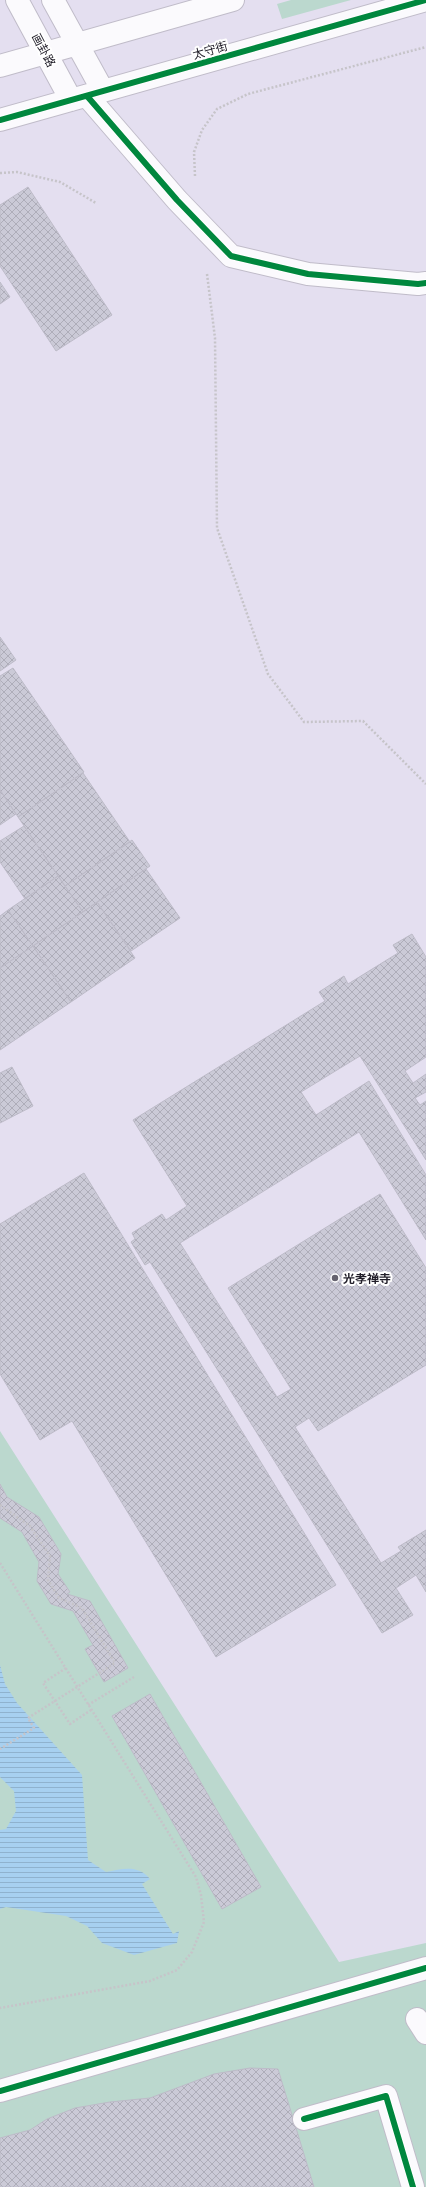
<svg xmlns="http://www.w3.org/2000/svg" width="426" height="2187" viewBox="0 0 426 2187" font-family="'PT Sans','Noto Sans SC',sans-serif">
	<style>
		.green { fill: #bbd8ce }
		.water { fill: url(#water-rules) }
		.building { fill: url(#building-cross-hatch); stroke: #bdbbc8 }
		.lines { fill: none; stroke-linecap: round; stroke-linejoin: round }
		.minor-casing { stroke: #c0bcc9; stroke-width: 24 }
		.tertiary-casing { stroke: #c0bcc9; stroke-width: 24 }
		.path { stroke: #c6c4c9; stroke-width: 2.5; stroke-dasharray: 2 2; stroke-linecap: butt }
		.minor { stroke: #fbfafd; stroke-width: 22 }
		.tertiary { stroke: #fbfafd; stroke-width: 22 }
		.cycleway-casing { stroke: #fff; stroke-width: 8 }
		.cycleway { stroke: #00873e; stroke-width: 6 }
		.poi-dot { fill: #65626f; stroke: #fff; stroke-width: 1.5 }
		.labels { text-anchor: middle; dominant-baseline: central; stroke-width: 4; stroke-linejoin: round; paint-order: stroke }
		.street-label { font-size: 12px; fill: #211e29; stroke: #fff }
		.poi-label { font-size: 12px; font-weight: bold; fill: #211e29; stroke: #fff; text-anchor: start }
	</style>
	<defs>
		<pattern id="water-rules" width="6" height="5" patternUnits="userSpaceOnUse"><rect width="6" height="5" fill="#a7d0f0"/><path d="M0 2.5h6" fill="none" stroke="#8fb2ce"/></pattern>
		<pattern id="building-cross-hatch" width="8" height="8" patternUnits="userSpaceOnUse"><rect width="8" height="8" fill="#cbcad7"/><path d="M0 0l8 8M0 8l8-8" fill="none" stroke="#aeadb9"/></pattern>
	</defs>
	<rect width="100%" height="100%" fill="#e4dff0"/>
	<path class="green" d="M291 0H351L282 19 277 4Z
		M0 1431 339 1962 426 1943V2187H0Z"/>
	<path class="water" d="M0 1665 5 1684 17 1703 82 1775 88 1860 106 1872C122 1869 138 1864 150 1879L142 1884 173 1934 179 1931 177 1943 134 1955 102 1943 87 1926 66 1916 6 1907 0 1909V1830L6 1829 16 1811 14 1791 0 1777Z"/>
	<path class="building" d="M28 187 112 315 56 351 0 266V205Z
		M0 282 10 297 0 304Z
		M0 637 16 660 0 671Z
		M13 668 84 772 18 817 0 790V676Z
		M83 773 130 842 65 886 18 817Z
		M0 790 16 814 0 825Z
		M24 826 58 876 25 899 0 862V841Z
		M132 840 150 866 83 912 65 886Z
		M146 869 180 918 131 951 97 902Z
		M58 876 83 912 33 946 8 910Z
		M97 902 135 958 71 1002 33 946Z
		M8 910 33 946 0 968V916Z
		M412 934 426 957V1057L405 1071 413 1083 426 1074V1092L415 1098 420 1105 426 1101V1160L360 1056 301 1092 316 1115 369 1081 426 1175V1240L359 1132 180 1243 277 1397 291 1389 228 1288 380 1194 426 1268V1365L318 1431 309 1418 295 1427 381 1563 401 1551 398 1547 426 1530V1592L416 1575 396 1588 413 1615 382 1633 150 1262 145 1265 131 1242 135 1239 132 1233 162 1214 166 1220 187 1206 133 1120 325 1001 319 992 344 976 348 984 398 953 393 945Z
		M33 946 71 1002 0 1050V968Z
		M12 1067 33 1106 0 1123V1073Z
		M84 1173 336 1585 216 1657 72 1421 40 1440 0 1374V1224Z
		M0 1484 7 1497 39 1517 61 1554 58 1574 70 1592 67 1594 90 1601 128 1668 104 1682 85 1649 93 1645 73 1611 51 1604 37 1581 39 1562 22 1532 0 1518Z
		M150 1694 261 1887 222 1909 112 1716Z
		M250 2068 278 2069 314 2187H0V2138L30 2130 47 2119 75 2108 110 2102 150 2098 214 2074Z"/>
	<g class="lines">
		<g class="minor-casing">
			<path id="minor" d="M87 96 177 200 231 256 308 274 418 284 426 283
				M417 2019 426 2033
				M0 2091 426 1968
				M304 2119 386 2096 413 2187"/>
		</g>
		<g class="tertiary-casing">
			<path id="tertiary" d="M17 0 71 100
				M53 0 103 91
				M0 66 233 0
				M0 120 426 0"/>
		</g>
		<path class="path" d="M0 173 17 172 60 182 96 203
			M195 176 194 152 202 130 217 109 248 94 426 47
			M207 274 215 338 217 528 268 674 304 722 363 721 426 784
			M0 1505 30 1526 50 1556 48 1580 59 1598 82 1608 115 1663 28 1718 34 1728 0 1749
			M0 1563 196 1877 201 1895 204 1922 192 1952 177 1970 150 1981 0 2008
			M66 1668 43 1683 70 1724 91 1710
			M88 1705 134 1677"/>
		<use href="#minor" class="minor"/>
		<use href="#tertiary" class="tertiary"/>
		<g class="cycleway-casing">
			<path id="cycleway" d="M87 96 177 200 231 256 308 274 418 284 426 283
				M0 120 426 0
				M0 2091 426 1968
				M304 2119 386 2096 413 2187"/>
		</g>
		<use href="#cycleway" class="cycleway"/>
	</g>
	<circle class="poi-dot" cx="335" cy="1278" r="4"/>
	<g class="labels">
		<g class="street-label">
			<text transform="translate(44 50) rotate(62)">画卦路</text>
			<text transform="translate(210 50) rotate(-16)">太守街</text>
		</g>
		<g class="poi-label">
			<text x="343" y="1278">光孝禅寺</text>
		</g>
	</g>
</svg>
